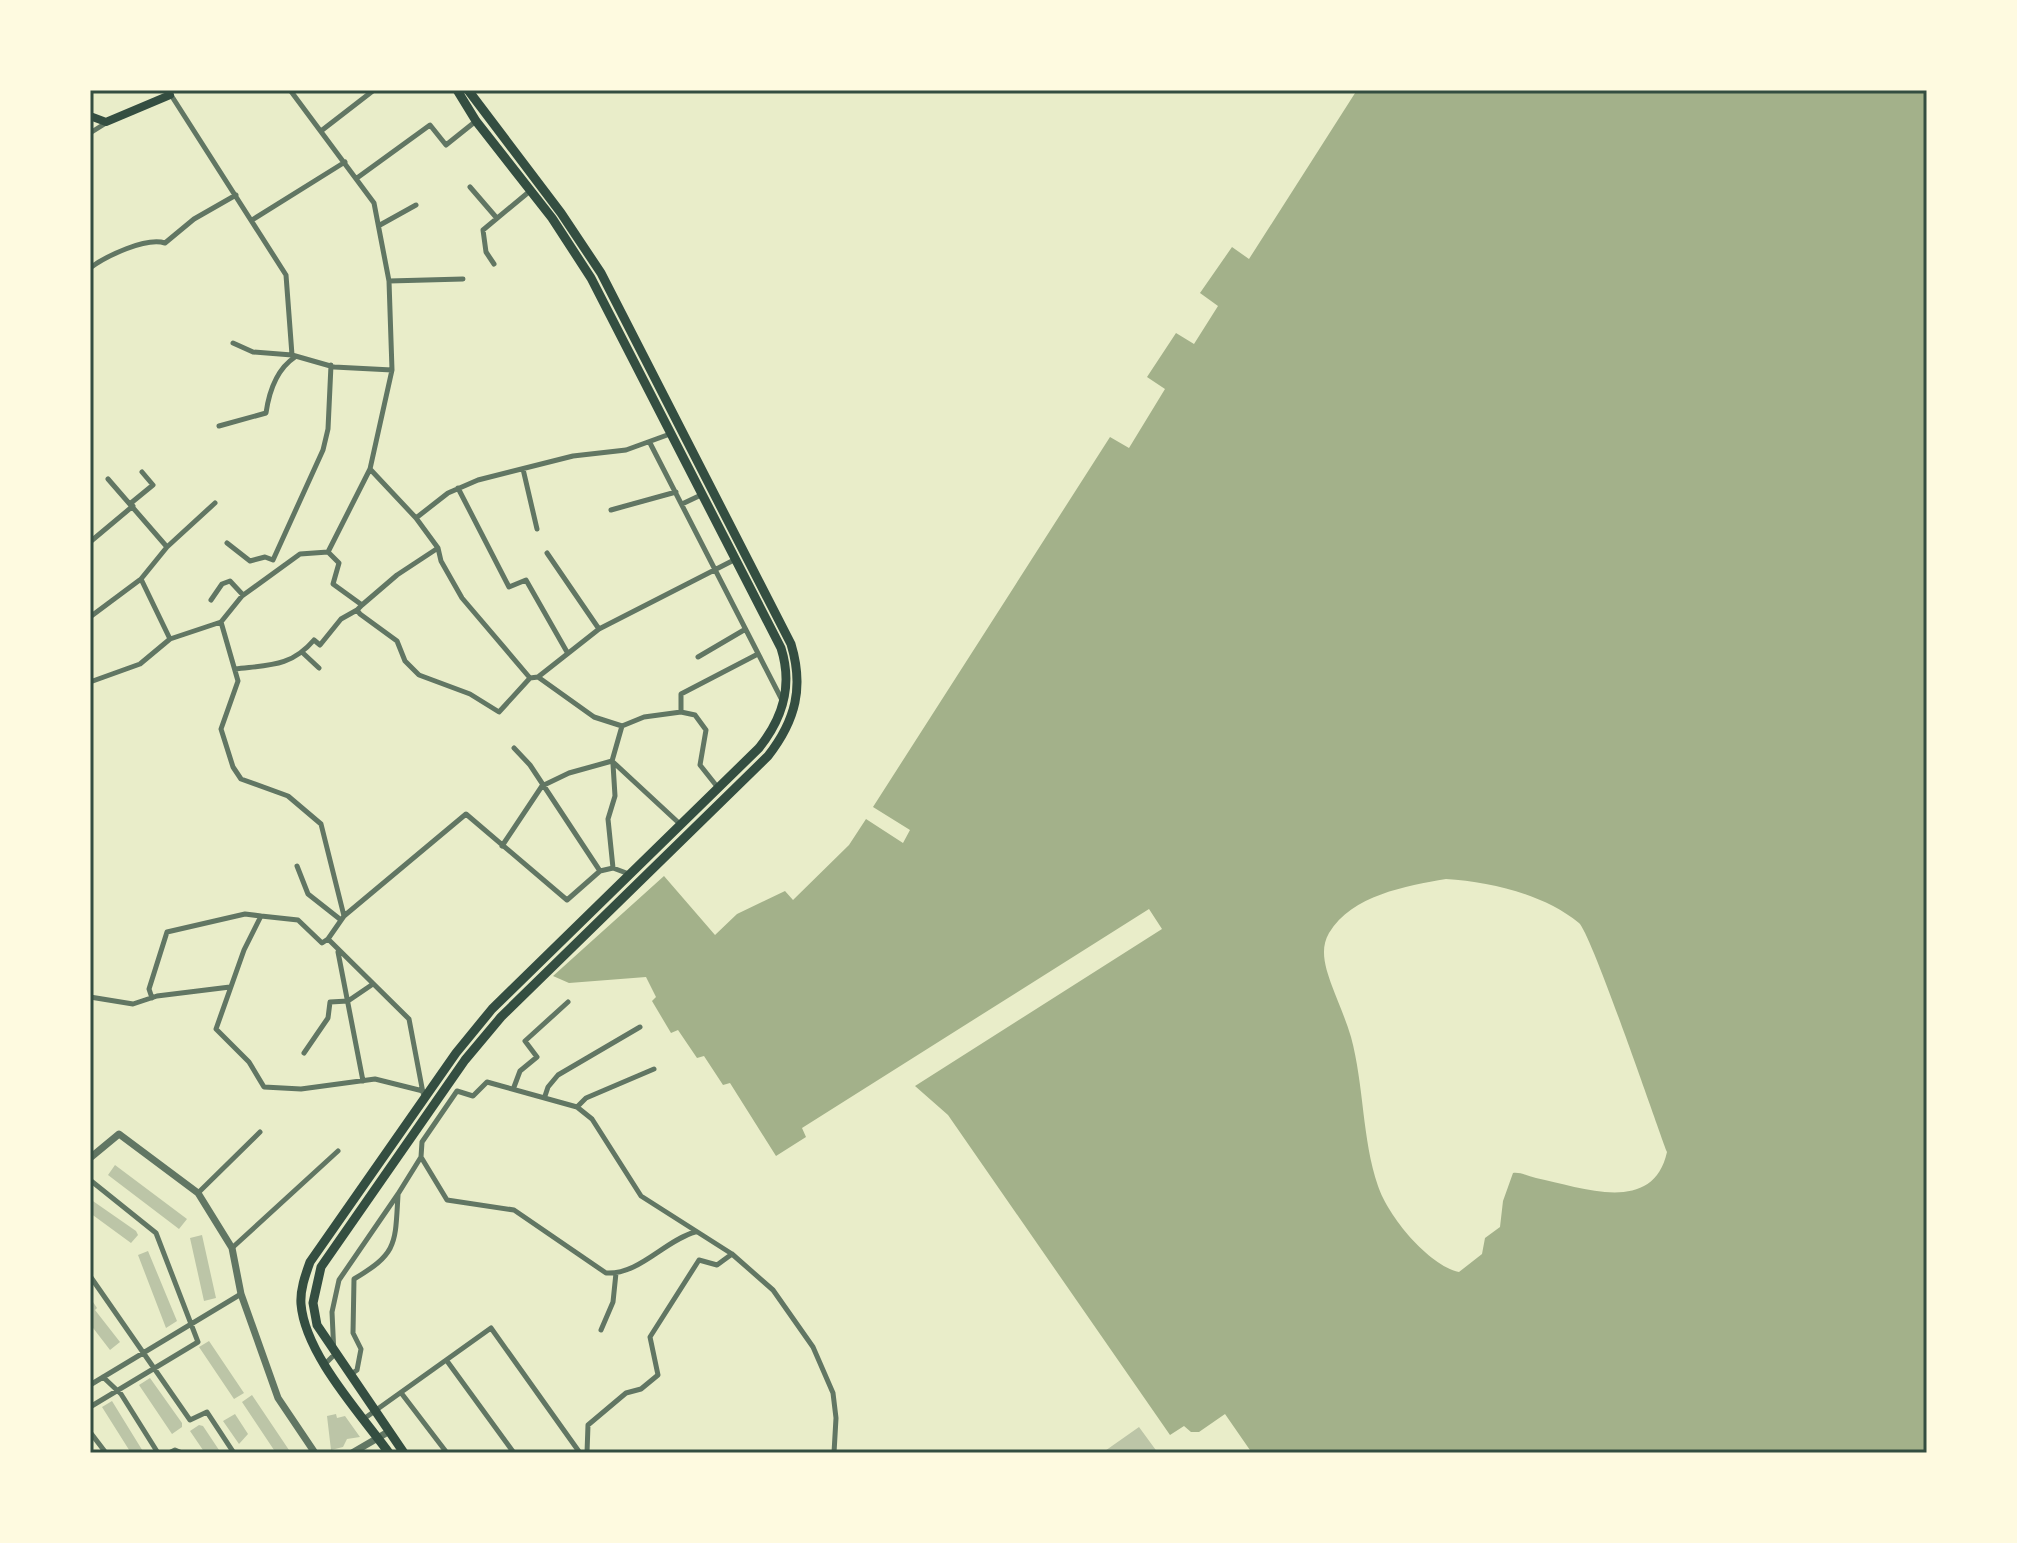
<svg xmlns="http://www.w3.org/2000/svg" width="2017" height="1543" viewBox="0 0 2017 1543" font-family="'Alegreya Sans',sans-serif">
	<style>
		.water { fill: #a3b18a; fill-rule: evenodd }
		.building { fill: #bcc5a7 }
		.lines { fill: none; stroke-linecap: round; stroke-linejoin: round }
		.minor { stroke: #617663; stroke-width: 5 }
		.tertiary { stroke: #617663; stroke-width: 7 }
		.secondary { stroke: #344e41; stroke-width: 8 }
		.primary { stroke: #344e41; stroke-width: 9 }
		.neatline { fill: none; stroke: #344e41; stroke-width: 3 }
	</style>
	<rect width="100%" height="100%" fill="#e9edc9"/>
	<path class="water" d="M1357 90H1927V1453H1252L1225 1414 1199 1432H1191L1184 1426 1170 1435 948 1115 915 1086 1162 929 1149 909 802 1128 806 1137 776 1156 730 1083 723 1085 704 1056 697 1058 678 1030 671 1033 652 1001 656 997 646 977 569 983 553 976 664 876 715 935 737 914 785 891 793 900 849 845 866 819 903 843 910 830 873 807 1110 437 1129 448 1165 389 1147 377 1176 333 1194 344 1218 306 1200 293 1232 247 1249 259ZM1446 879C1491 882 1543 894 1579 923 1591 933 1656 1123 1667 1152 1653 1216 1581 1187 1536 1178 1528 1176 1520 1172 1513 1173L1503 1201 1500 1227 1485 1238 1482 1254 1459 1272C1428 1265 1388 1216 1378 1186 1362 1139 1364 1085 1351 1037 1346 1020 1338 1002 1332 986 1326 969 1319 950 1329 933 1352 895 1406 886 1446 879Z"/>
	<path class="building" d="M115 1165 187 1219 179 1229 108 1175Z
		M90 1199 136 1231 138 1235 131 1243 90 1213Z
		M202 1235 216 1298 204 1301 190 1238Z
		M148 1251 177 1321 166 1328 138 1255Z
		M93 1302 97 1308 95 1310 120 1342 110 1350 90 1324Z
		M209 1341 244 1393 234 1399 199 1347Z
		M150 1378 182 1423V1427L172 1434 139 1385Z
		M252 1395 291 1453H276L242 1402Z
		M112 1401 144 1453H131L102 1407Z
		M235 1414 248 1434 239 1444 223 1421Z
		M336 1414 337 1418 345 1416 360 1437 347 1439 343 1447 331 1450 327 1416Z
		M199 1425 203 1426 221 1453H205L190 1431Z
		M1139 1427 1158 1453H1102Z"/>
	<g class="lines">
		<path class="minor" d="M171 95 286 275 292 355 334 367 392 370 389 281 374 203 290 90
			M321 131 374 90
			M90 133 106 123
			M357 178 430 125 446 145 476 121
			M470 187 495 216
			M252 220 345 162
			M380 225 416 205
			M494 264 486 252 483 230 530 191
			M90 268C106 256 146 237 165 243L194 219 236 195
			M389 281 463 279
			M233 343 253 352 292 355
			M219 426 266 413C269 392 277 369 295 357
			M650 443 783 702
			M370 469 416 518 438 548 441 561 462 598 530 678
			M523 469 537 529
			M458 488 509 587 526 580 567 652
			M131 503 153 485 142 472
			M682 504 701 495
			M611 510 676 492
			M416 518 448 493 478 480 573 456 626 450 670 434
			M90 542 133 506
			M227 543 250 561 265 557 273 560 323 450 328 429 331 365
			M167 547 215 503
			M328 552 370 469 392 370
			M547 553 599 629
			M141 579 170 639
			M211 600 222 584 230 581 243 595
			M362 605 397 575 438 548
			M90 617 141 579 167 547 108 479
			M221 622 238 681 221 729 233 767 241 779 288 796 321 824 344 916 328 939
			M304 654 319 668
			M698 657 744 630
			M235 669C269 665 291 667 314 640L320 645 341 619 357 610
			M538 677 594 717 622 726 644 717 681 712 695 715 706 730 700 765 719 789
			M90 682 140 664 170 639 221 622 242 596 300 554 328 552 339 563 333 584 362 605 357 610 360 614 397 641 405 661 419 675 470 694 499 712 530 678 538 677 599 629 734 560
			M681 712V694L756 655
			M514 748 530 765 600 871 613 868 629 874
			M612 761 622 726
			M613 762 681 825
			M502 846 542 786 569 773 612 761
			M297 866 308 894 341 920
			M613 868 608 819 615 796 613 764
			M344 916 466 814 567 900 600 871
			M338 952 363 1081
			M90 997 133 1004 157 996 230 987
			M152 998 149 989 167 932 245 914 261 916
			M304 1053 328 1018 330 1002 348 1001 373 984
			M514 1087 520 1071 537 1057 525 1041 568 1002
			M423 1091 375 1079 301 1089 264 1087 249 1062 216 1029 244 950 261 916 298 920 322 943 328 939 409 1019 423 1093
			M545 1096 548 1087 558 1075 640 1027
			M577 1107 586 1098 654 1069
			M421 1157 447 1200 514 1210 606 1273C639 1275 664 1241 695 1232
			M90 1180 156 1233 198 1342 90 1407
			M198 1193 260 1132
			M232 1248 338 1151
			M90 1276 190 1420 207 1412 234 1453
			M601 1330 613 1302 616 1273
			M447 1361 514 1453
			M325 1364 334 1355 332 1312 339 1280 398 1194 421 1157 422 1142 457 1091 473 1096 487 1082 577 1107 592 1119 641 1196 732 1254 773 1290 813 1347 833 1393 836 1418 834 1453
			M350 1375 357 1370 361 1349 353 1333 354 1279C398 1253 395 1244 398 1195
			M103 1377 121 1394 158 1453
			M90 1385 241 1294
			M402 1394 447 1453
			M365 1418 491 1328 580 1453
			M90 1432 106 1453
			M169 1453 175 1450 182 1453
			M587 1453 588 1425 626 1393 641 1389 658 1375 650 1337 699 1260 717 1265 732 1254"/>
		<path class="tertiary" d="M90 1158 119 1134 198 1193 232 1248 241 1294 278 1398 315 1453
			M352 1453 388 1432"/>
		<path class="secondary" d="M90 116 106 122 170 95 167 90"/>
		<path class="primary" d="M389 1453C360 1413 305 1354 301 1304 300 1290 305 1276 310 1262L456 1053 492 1009 759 748C783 718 793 686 781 648L591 278 552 218 476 121 457 90
			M404 1453 317 1325 313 1303 321 1267 465 1060 501 1017 768 756C796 720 804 687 791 644L601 273 561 213 468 90"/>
	</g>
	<rect width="2017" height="1543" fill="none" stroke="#fefae0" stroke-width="184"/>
	<rect x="92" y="92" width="1833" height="1359" class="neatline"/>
</svg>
